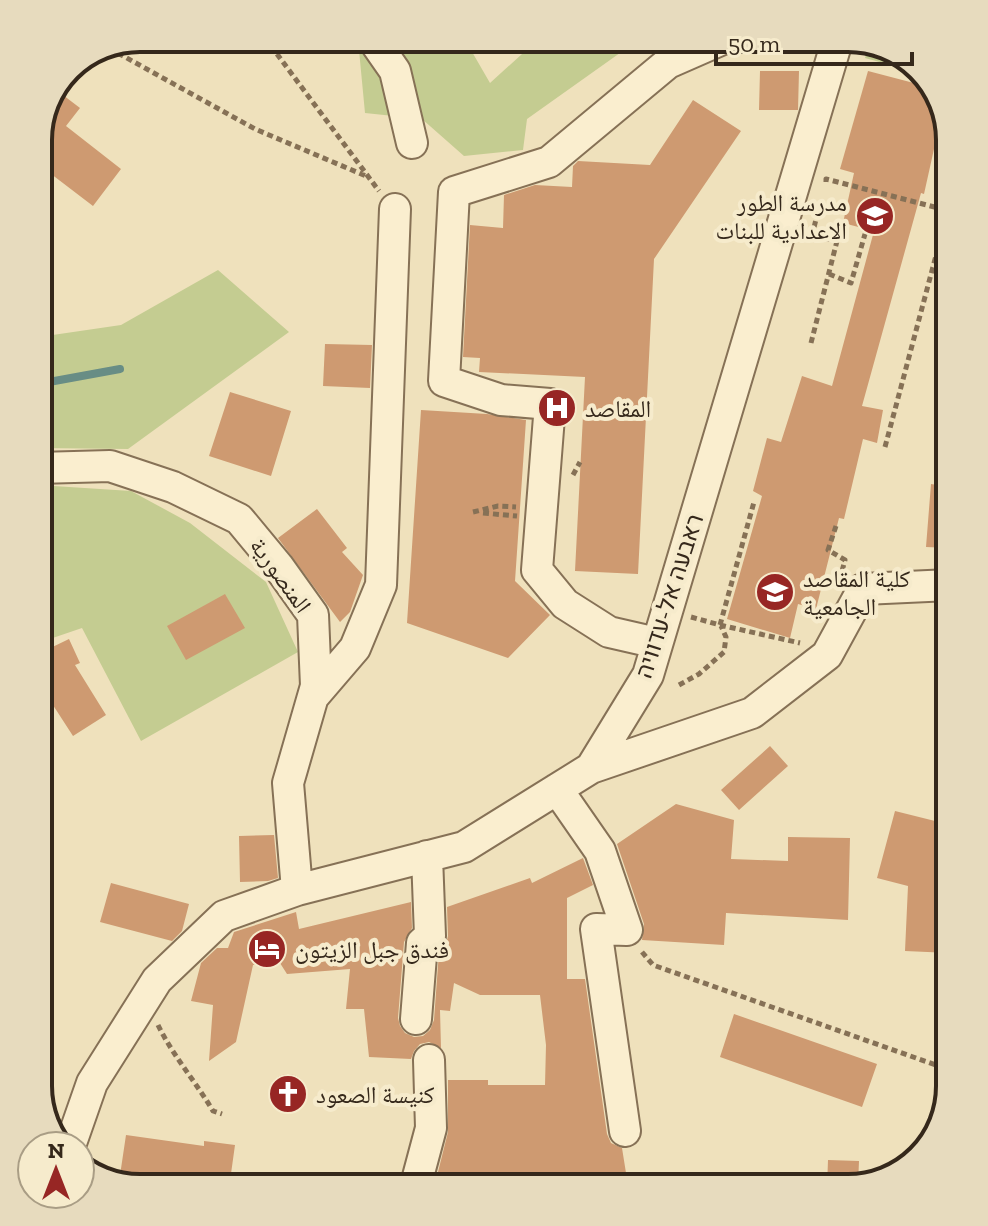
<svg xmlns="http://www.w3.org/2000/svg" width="988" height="1226" viewBox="0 0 988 1226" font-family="'Zilla Slab','Noto Naskh Arabic',Heebo,serif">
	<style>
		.green { fill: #c4cc91 }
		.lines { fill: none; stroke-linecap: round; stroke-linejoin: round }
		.stream { stroke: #688d85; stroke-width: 8 }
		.building { fill: #ce9a71 }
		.minor-casing { stroke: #867156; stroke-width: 34 }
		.path { stroke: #867156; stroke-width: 5; stroke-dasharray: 6 4; stroke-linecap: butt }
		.minor { stroke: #faeecf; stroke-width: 30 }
		.labels { text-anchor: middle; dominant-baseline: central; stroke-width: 8; stroke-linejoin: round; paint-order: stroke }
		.poi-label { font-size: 24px; fill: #35281b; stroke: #f6ebcc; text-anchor: start }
		.street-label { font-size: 24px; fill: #35281b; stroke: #f6ebcc }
		.rim { fill: none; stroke: #35281b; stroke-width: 4 }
	</style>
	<rect width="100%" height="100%" fill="#efe1bc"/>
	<path class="green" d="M353 38H464L490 83 533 44 532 38H641L527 119 523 150 464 156 422 119 365 113 359 50Z
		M870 43 898 51 911 63 909 70 865 58Z
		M218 270 289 332 128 449 38 448 39 337 121 325Z
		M38 485 131 491 190 523 266 582 298 652 141 741 82 628 38 643Z"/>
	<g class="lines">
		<path class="stream" d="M38 384 120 369"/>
	</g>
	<path class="building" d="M760 71H799L798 110H759Z
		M868 71 929 87 927 95 937 97 942 113 924 194 921 193 862 406 883 410 877 443 863 439 844 519 839 518 816 609 798 604 790 638 727 619 762 496 753 491 767 438 781 442 802 376 832 386 874 231 843 223 854 173 840 169Z
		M59 92 80 108 66 126 121 169 93 206 38 164V133Z
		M693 100 741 131 654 259 638 574 575 571 585 377 479 372 480 358 463 357 470 225 503 228 504 195 535 185 572 187 573 166 578 161 650 165Z
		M325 344 372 345 370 388 323 386Z
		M230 392 291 411 271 476 209 456Z
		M421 410 487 414 526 420 515 581 550 615 508 658 407 623Z
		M931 484 950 487V548L926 547Z
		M317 509 347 548 342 552 363 575 350 612 340 622 278 538Z
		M225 594 245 628 186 660 167 626Z
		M69 639 80 663 75 665 106 715 73 736 38 682V654Z
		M770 746 788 766 739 810 721 790Z
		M676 804 734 820 731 859 788 861V837L850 838 848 920 726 913 724 945 642 940 644 924 617 844Z
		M895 811 943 823 937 846 950 850V953L905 951 908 886 877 878Z
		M274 835 278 878 268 881 240 882 239 836Z
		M583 858 593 885 567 898V979H585L607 1134 611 1143 622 1148 626 1173 578 1188H434L448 1132V1080H488V1085H545L546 1045 540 995H480L454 983 450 1011 440 1010 441 1048 429 1042 420 1044 414 1051 411 1059 369 1057 364 1009H346L350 969 287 974 280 963 253 965 236 1042 209 1061 213 1005 191 1001 201 963 217 948H228L234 932 296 912 299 929 411 902 412 928 404 942 398 1018 400 1026 405 1033 414 1037 423 1036 430 1030 434 1020 439 952 446 944 448 936 447 907 530 878 532 883Z
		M111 883 189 904 182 931 172 941 100 922Z
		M734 1014 877 1064 862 1107 720 1057Z
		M269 1093a19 19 0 1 1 38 0a19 19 0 1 1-38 0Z
		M126 1135 204 1146V1141L235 1145 229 1188H158L119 1182Z
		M828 1160 859 1161 858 1185 848 1188H827Z"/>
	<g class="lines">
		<g class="minor-casing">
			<path id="minor" d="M372 38 395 71 412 143
				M38 468 110 466 173 487 239 519 278 566 313 615 316 686 288 783 297 890
				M657 643 609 632 565 604 537 570 550 404 501 400 444 381 454 192 549 162 668 63 725 38
				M313 697 355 648 381 585 395 209
				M591 768 752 713 827 655 863 589 950 585
				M557 789 600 851 627 930 596 929 625 1131
				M416 1019 422 943 430 936 427 856
				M70 1146 92 1083 157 980 224 916 297 890 464 847 591 768 648 675 838 38
				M415 1188 431 1128 429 1060"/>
		</g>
		<path class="path" d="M265 38 379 191
			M71 68 116 52 255 129 366 176
			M826 182V179L950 211
			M829 274 851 283 865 234
			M811 343 837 241 812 236 818 211
			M885 447 942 233 950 240
			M573 475 580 462
			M473 512 498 506 516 507
			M483 513 517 516
			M836 526 828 550 845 560 842 571
			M691 617 720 625 754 502
			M720 625 800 643
			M679 685 699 674 724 652 726 637 721 626
			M642 952 653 965 950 1070
			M158 1025C173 1056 196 1082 213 1111L222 1114"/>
		<use href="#minor" class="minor"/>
	</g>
	<defs>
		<g id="school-disc" transform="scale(2)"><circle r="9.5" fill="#972624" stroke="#f6ebcc"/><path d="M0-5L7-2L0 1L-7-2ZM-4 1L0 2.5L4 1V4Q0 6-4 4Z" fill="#fff"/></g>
		<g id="hospital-disc" transform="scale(2)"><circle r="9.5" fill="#972624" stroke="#f6ebcc"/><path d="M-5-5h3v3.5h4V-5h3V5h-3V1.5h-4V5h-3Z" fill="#fff"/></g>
		<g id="university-disc" transform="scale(2)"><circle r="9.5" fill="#972624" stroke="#f6ebcc"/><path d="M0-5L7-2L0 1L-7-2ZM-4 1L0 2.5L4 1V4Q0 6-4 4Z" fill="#fff"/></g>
		<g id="hotel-disc" transform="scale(2)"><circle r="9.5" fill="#972624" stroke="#f6ebcc"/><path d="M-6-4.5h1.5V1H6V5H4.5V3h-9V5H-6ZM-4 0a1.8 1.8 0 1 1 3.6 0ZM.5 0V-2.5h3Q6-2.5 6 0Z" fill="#fff"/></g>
		<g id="church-disc" transform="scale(2)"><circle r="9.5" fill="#972624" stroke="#f6ebcc"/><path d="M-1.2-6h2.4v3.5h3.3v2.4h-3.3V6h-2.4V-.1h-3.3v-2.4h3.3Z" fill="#fff"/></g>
	</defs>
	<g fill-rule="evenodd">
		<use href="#school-disc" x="875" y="216"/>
		<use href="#hospital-disc" x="557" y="408"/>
		<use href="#university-disc" x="775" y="592"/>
		<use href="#hotel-disc" x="267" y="949"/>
		<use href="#church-disc" x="288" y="1094"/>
	</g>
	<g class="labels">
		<g class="poi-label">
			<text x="847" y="202" text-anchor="end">مدرسة الطور<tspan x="847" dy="28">الاعدادية للبنات</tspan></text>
			<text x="585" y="408">المقاصد</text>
			<text x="803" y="578">كلية المقاصد<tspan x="803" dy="28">الجامعية</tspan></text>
			<text x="295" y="949">فندق جبل الزيتون</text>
			<text x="316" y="1094">كنيسة الصعود</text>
		</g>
		<g class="street-label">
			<text transform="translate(281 575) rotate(54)">المنصورية</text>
			<text transform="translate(669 596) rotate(-72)">ראבעה אל-עדוויה</text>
		</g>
	</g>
	<path d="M0 0H988V1226H0ZM140 52H848A88 88 0 0 1 936 140V1086A88 88 0 0 1 848 1174H140A88 88 0 0 1 52 1086V140A88 88 0 0 1 140 52Z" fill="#e7dbbe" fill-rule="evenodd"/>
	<path class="rim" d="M140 52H848A88 88 0 0 1 936 140V1086A88 88 0 0 1 848 1174H140A88 88 0 0 1 52 1086V140A88 88 0 0 1 140 52Z"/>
	<g transform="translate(56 1170)"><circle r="38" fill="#f6ebcc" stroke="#a99d85" stroke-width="2"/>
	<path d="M0-6L14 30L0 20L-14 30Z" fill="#972624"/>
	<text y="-12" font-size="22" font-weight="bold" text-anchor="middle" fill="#35281b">N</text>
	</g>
	<path d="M716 52v12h196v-12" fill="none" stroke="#35281b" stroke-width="4"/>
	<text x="728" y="52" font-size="24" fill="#35281b" stroke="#f6ebcc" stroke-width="6" paint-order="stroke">50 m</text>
</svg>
